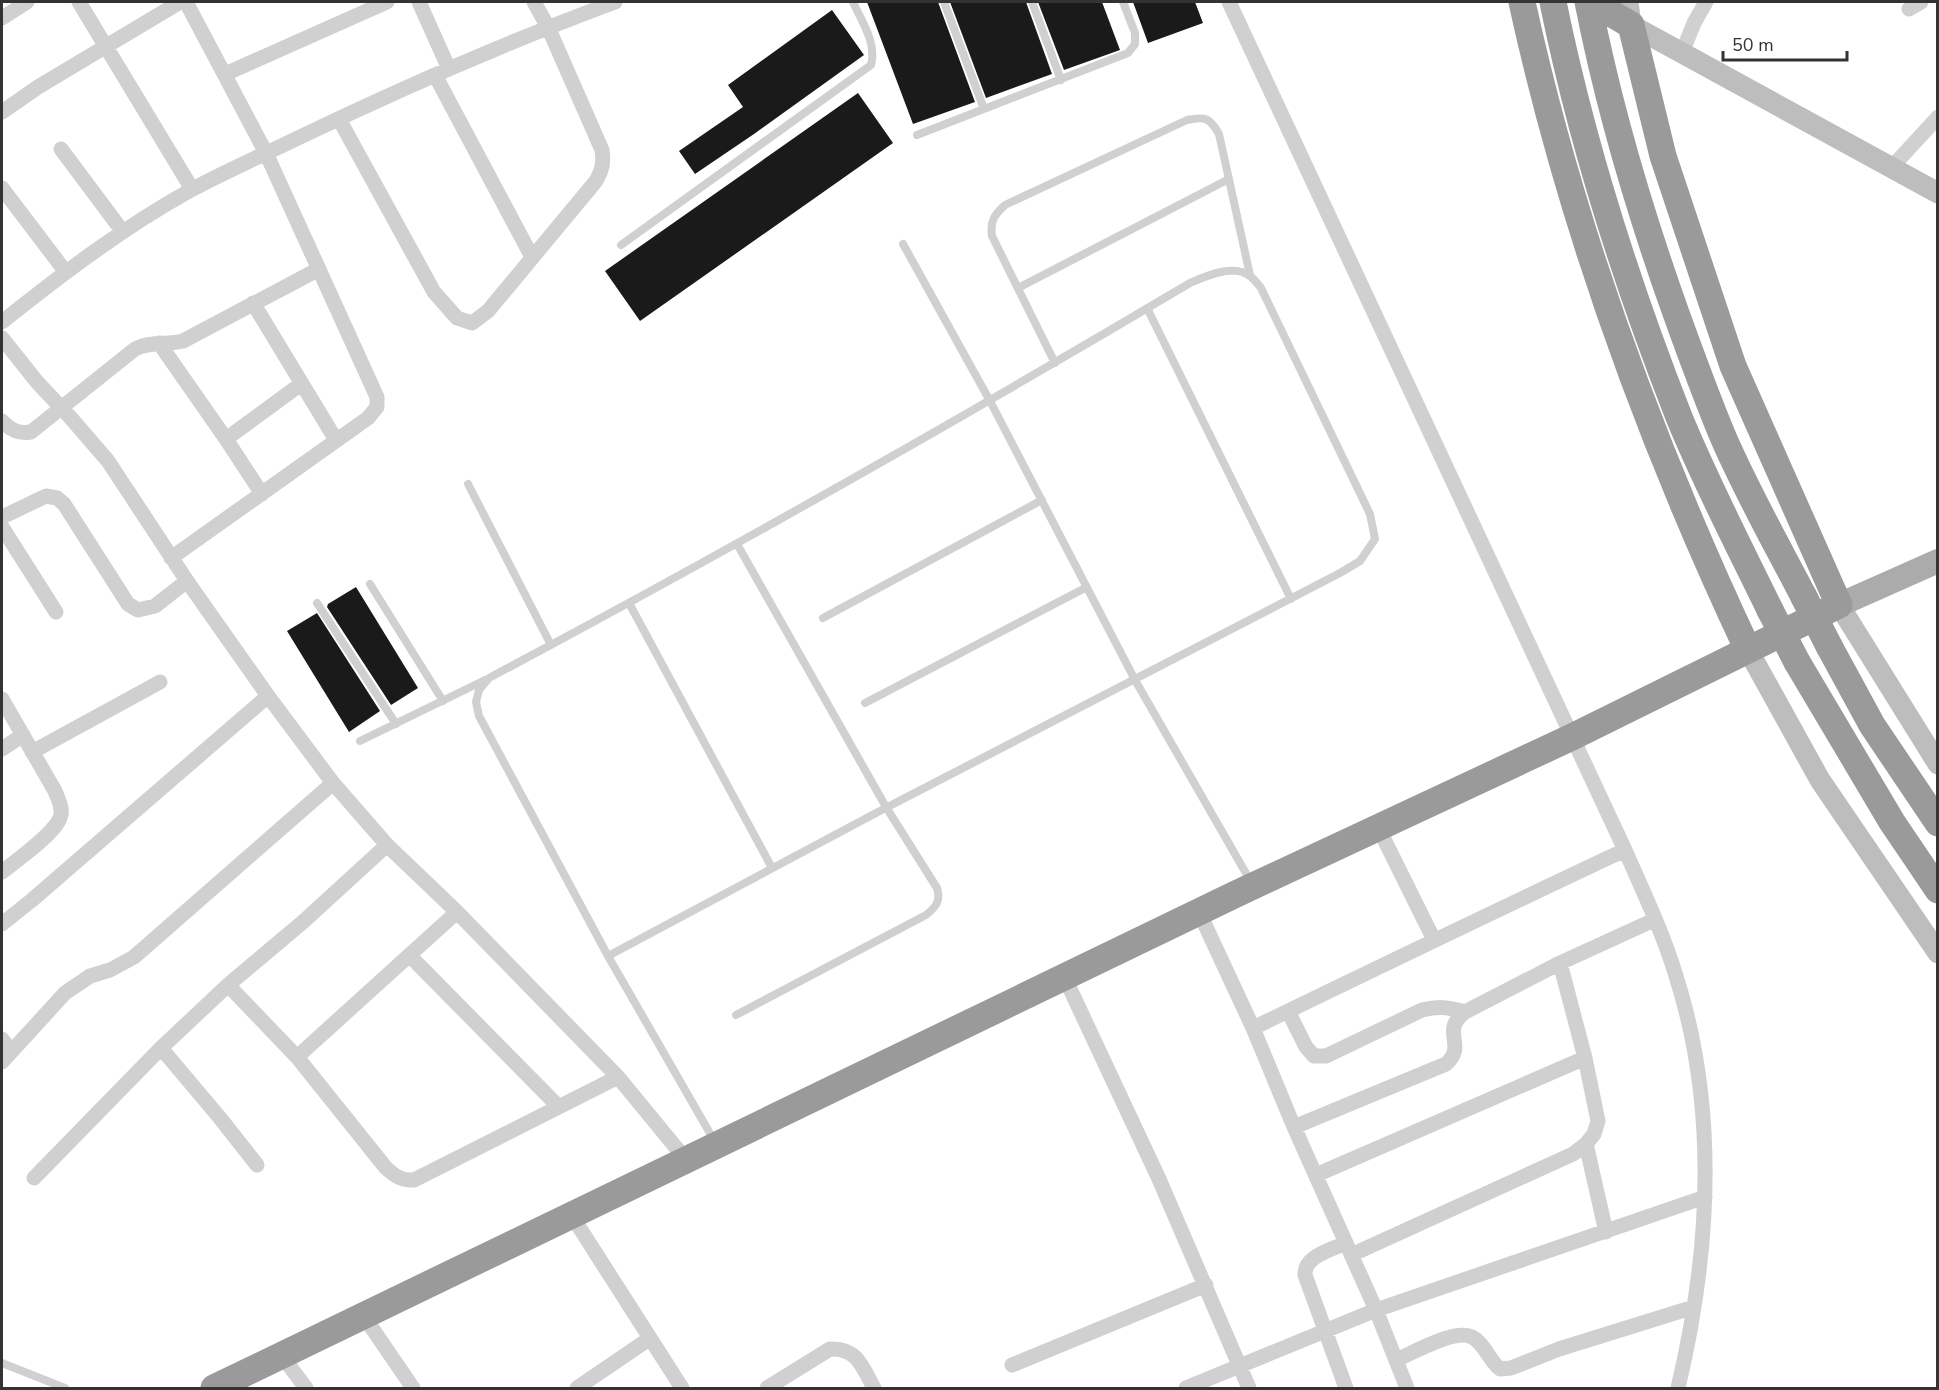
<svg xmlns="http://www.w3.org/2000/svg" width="1939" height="1390" viewBox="0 0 1939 1390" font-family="'Nunito Sans',sans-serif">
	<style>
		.building { fill: #1a1a1a }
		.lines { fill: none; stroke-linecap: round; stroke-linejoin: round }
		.lane { stroke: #d0d0d0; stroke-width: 8 }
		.street { stroke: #d0d0d0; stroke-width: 15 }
		.secondary { stroke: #bdbdbd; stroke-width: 21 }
		.primary { stroke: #ababab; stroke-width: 24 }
		.highway { stroke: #9a9a9a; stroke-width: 27 }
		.highway-bridge { stroke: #9a9a9a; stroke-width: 27 }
	</style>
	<rect width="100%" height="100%" fill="#fff"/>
	<path class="building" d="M867 2H938L975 102 913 124Z
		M950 2H1026L1052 74 986 98Z
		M1038 2H1102L1120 50 1064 70Z
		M1133 2H1195L1203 23 1148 43Z
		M832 10 864 55 754 134 695 174 679 151 743 107 728 85Z
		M858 93 893 143 640 321 605 271Z
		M356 587 418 688 391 705 327 607 328 604Z
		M317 613 380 711 349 732 287 631Z"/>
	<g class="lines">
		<path class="lane" d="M944 2 984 109
			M1032 2 1061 80
			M917 135 1128 53 1135 44V33L1123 2
			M903 244 990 401 1135 680 1251 882
			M621 245 871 65C877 43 862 22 853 2
			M1018 288 1229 179
			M1147 308 1291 599
			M1055 363 992 236C990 221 994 215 1005 205L1187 120C1205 116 1210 118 1219 134L1250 275
			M468 484 551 645
			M370 584 443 701
			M317 603 396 724
			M629 603 772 868
			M823 618 1042 500
			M865 703 1087 587
			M360 741 485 680
			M608 956 876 813 1340 573 1360 561 1375 539 1370 514 1261 288C1258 284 1255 280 1251 277 1235 263 1206 276 1190 283 959 420 726 552 489 678L479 690 476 702 479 716 608 956 715 1142
			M736 1015 926 915C936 907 941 901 937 888L886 807 737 544
			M2 1363 65 1388"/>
		<path class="street" d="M79 2 192 189
			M419 2 449 69
			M1229 2 1625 850C1643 891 1663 933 1676 976 1719 1111 1710 1253 1678 1388
			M1909 9 1921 2
			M2 18 27 2
			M1682 53 1694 23 1706 2
			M225 74 387 2
			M435 75 532 257
			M2 112 38 87 180 2
			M339 119 434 292 457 318 472 323 488 311 596 181C602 170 604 163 602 150L548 27 534 2
			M61 149 123 232
			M1891 168 1938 117
			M2 188 65 271
			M253 303 336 440
			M2 322C62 274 124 227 191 190 226 171 263 155 298 138 402 88 507 42 615 2
			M2 338 37 382 70 417 108 461 187 581 268 696 333 783 387 845 457 912 618 1077 687 1161
			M159 343 226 439 262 494
			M2 421C11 430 18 434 31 432L135 349C150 341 167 345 183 341L319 269
			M226 439 301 384
			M2 517 46 496 57 498 64 504 128 604 138 610 155 606 187 581
			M2 527 56 612
			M171 558 368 418 377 407V397L266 153 186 2
			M2 699 55 791C58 799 64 809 60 818 54 834 16 861 2 872
			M2 749 23 735
			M32 752 160 682
			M1378 827 1434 940
			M1199 912 1253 1028 1294 1127 1376 1310 1407 1388
			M2 924 32 900 268 696
			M410 956 558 1106
			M1064 976 1159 1179 1249 1388
			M228 985 297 1057 386 1168C395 1176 402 1181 414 1180L618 1077
			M1288 1011 1306 1047 1314 1056H1326L1422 1010C1438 1006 1449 1007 1465 1012
			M1253 1028C1377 968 1501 908 1625 850
			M2 1039 11 1051
			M161 1048 220 1118 257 1165
			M297 1057 457 912
			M2 1062 65 993 90 976 110 970 134 957 333 783
			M1294 1127 1446 1064C1468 1044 1439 1032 1465 1012L1560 963 1654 920
			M1586 1144 1606 1232
			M1316 1175 1585 1058
			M34 1178 161 1048 228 985 304 921 387 845
			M572 1216 682 1388
			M1346 1243C1331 1250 1304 1256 1305 1275L1346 1388
			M1351 1255 1573 1154 1586 1144 1594 1134 1598 1121 1585 1058 1560 963
			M363 1315 413 1388
			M282 1356 306 1388
			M1396 1360C1413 1353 1455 1328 1472 1337 1484 1343 1489 1360 1500 1369L1511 1368 1559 1349 1694 1307
			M1012 1365 1206 1285
			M577 1388 649 1339
			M767 1388 830 1349C858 1348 862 1367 874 1388
			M1186 1388 1376 1310 1705 1197"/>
		<path class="secondary" d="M1628 2 1631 25 1938 193
			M1839 605 1938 764
			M1748 650 1820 780 1938 953"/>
		<path class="primary" d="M1839 605 1938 561"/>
		<path class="highway" d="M1522 2C1571 226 1650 442 1748 650
			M1553 2C1582 144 1626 282 1679 417 1706 483 1739 546 1770 610
			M1588 2C1609 109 1640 213 1677 316 1692 357 1707 399 1724 439 1748 494 1777 545 1804 597
			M1829 646 1872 725 1938 823
			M1797 662 1892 822 1938 890
			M214 1388 1236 894 1572 737 1839 605 1733 366 1663 156 1631 25 1592 2"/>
		<path class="highway-bridge" d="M1804 597 1829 646
			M1770 610 1797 662"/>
	</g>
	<rect width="1939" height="1390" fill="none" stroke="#333333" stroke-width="6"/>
	<path d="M1723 51v9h124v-9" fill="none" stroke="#333333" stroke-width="3"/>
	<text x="1732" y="51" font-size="18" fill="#333333" stroke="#ffffff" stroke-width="4.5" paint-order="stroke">50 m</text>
</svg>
